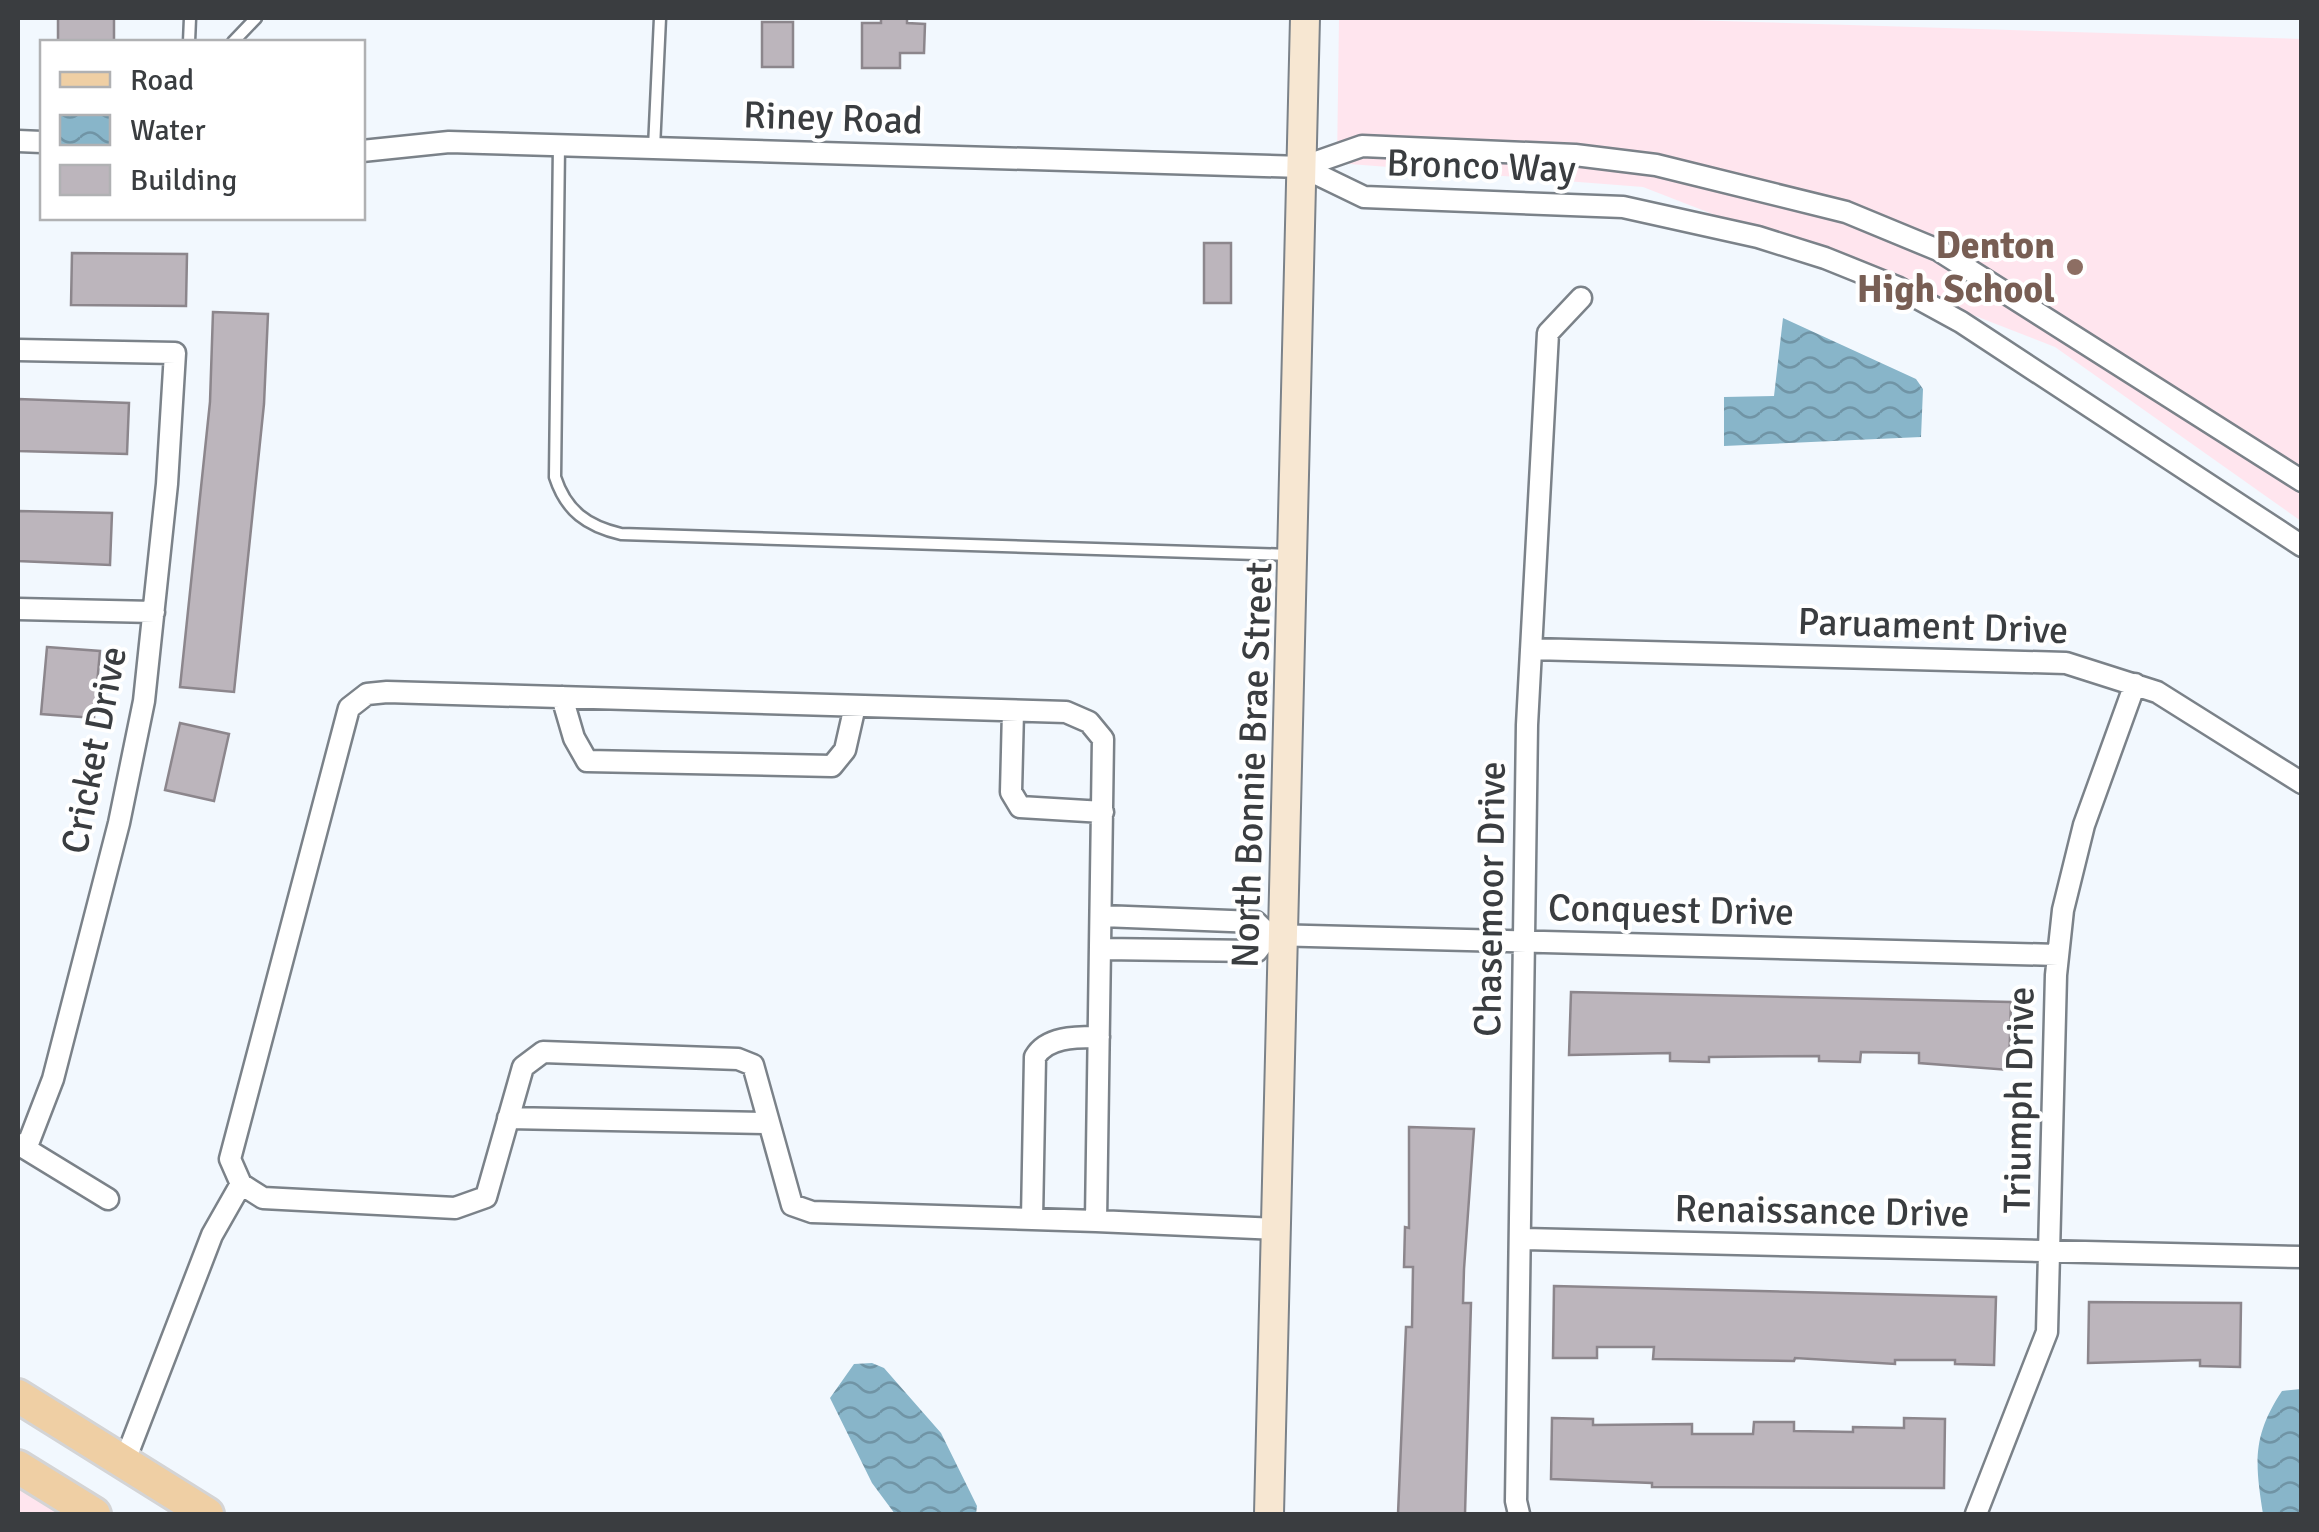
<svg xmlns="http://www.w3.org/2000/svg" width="2319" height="1532" viewBox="0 0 2319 1532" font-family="Signika,sans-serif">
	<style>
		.education { fill: #ffe5ee }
		.water { fill: url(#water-waves) }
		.building { fill: #bcb5bc; stroke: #8c868c; stroke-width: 2.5 }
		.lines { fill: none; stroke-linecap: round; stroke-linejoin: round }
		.lane-casing { stroke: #7b8289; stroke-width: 15 }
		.street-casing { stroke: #7b8289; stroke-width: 25 }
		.secondary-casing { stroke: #7b8289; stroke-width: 32 }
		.primary-casing { stroke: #d4d4d5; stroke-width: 38 }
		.lane { stroke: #fff; stroke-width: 10 }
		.street { stroke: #fff; stroke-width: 20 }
		.secondary { stroke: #f7e7d2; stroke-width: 28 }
		.primary { stroke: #efcfa4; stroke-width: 32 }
		.education-dot { fill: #8d6e63; stroke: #fff; stroke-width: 4 }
		.labels { text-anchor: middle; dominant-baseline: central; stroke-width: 8; stroke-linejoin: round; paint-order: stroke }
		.street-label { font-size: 38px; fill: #3a3d40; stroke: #fff }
		.education-label { font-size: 38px; font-weight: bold; fill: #785e54; stroke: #fff; text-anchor: end }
	</style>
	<defs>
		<pattern id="water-waves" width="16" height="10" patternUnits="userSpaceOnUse" patternTransform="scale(2.5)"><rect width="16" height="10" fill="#88b5c9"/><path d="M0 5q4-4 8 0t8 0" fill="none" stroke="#7094a5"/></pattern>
	</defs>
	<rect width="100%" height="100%" fill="#f2f8fe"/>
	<path class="education" d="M1339 18H1623L2301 39V521L2055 347 1643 187 1337 163Z
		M18 1486 64 1514H18Z"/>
	<path class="water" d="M1783 318 1916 379 1923 389 1921 437 1724 446V397L1774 396Z
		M872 1363 884 1368 941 1433 977 1506 976 1514H895L872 1483 830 1398 854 1364Z
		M2301 1389V1514H2263C2255 1463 2252 1436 2282 1391Z"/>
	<path class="building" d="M58 18H114V42H58Z
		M881 18H907V23L925 24 924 53H900V68H862V23H881Z
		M762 22H793V67H762Z
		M1204 243H1231V303H1204Z
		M72 253 187 254 186 306 71 305Z
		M213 312 268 314 264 404 234 692 180 687 210 402Z
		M18 399 129 403 127 454 18 451Z
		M18 511 112 513 110 565 18 561Z
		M47 647 100 651 94 718 41 714Z
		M180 723 229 734 214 801 165 790Z
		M1571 992 2011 1002 2009 1070 1919 1063V1053L1861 1052 1860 1062 1819 1061V1056L1709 1057V1062L1670 1061V1053L1569 1055Z
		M1409 1127 1474 1129 1464 1269 1463 1303H1471L1465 1514H1398L1406 1327H1412L1413 1267H1404L1405 1227 1409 1228Z
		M1554 1286 1996 1297 1994 1365 1955 1364V1360H1895V1364L1795 1358 1794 1361 1653 1359 1654 1347H1597V1358H1553Z
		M2089 1302 2241 1303 2240 1367 2200 1366V1360L2088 1363Z
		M1552 1418 1593 1419V1425L1692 1424V1434H1753L1754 1422H1794V1431L1853 1432V1427L1904 1428V1418L1945 1419 1944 1488 1652 1487V1483L1551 1479Z"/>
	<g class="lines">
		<g class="lane-casing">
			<path id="lane" d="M189 42 190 18
				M233 42 256 18
				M559 145 555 477C566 511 587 526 621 534L1290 555
				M654 148 660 18"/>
		</g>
		<g class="street-casing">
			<path id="street" d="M18 141 42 142
				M362 151 449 142 1302 167 1362 146 1575 155 1656 165 1846 212 1938 250 2302 481
				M1302 167 1364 197 1623 207 1758 237 1825 258 1897 287 1961 322 2302 546
				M18 350 175 353 167 484 144 701 119 823 53 1079 26 1149
				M18 609 154 612
				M1531 649 2066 663 2157 692 2302 783
				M387 692 1066 712 1089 722 1103 739 1096 1221 812 1212 792 1205 753 1065 738 1059 543 1052 523 1067 486 1197 455 1208 263 1198 241 1184 230 1159 349 708 367 694Z
				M562 697 574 738 587 761 832 766 845 750 855 706
				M1013 711 1011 792 1020 807 1103 812
				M1102 916 1256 922 1269 935 2058 955
				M1102 949 1257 951 1269 935
				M508 1118 768 1123
				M18 1144 108 1199
				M1032 1219 1035 1057C1047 1036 1078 1037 1099 1037
				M1096 1221 1276 1229
				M1521 1239 2302 1257
				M124 1463 212 1235 241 1184
				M1519 1514 1516 1501 1527 725 1548 333 1581 298
				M1976 1514 2047 1332 2056 975 2063 910 2084 825 2135 684"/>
		</g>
		<g class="secondary-casing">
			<path id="secondary" d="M1269 1514 1305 18"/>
		</g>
		<g class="primary-casing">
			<path id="primary" d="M18 1396 207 1514
				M18 1467 94 1514"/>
		</g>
		<use href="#lane" class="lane"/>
		<use href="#street" class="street"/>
		<use href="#secondary" class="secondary"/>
		<use href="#primary" class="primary"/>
	</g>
	<circle class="education-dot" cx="2075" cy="267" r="10"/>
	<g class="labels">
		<g class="street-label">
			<text transform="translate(833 118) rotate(2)">Riney Road</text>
			<text transform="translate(1481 166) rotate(2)">Bronco Way</text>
			<text transform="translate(1933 626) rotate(2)">Paruament Drive</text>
			<text transform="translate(94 750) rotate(-79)">Cricket Drive</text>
			<text transform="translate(1252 765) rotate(-88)">North Bonnie Brae Street</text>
			<text transform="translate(1490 899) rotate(-89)">Chasemoor Drive</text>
			<text transform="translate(1671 910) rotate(1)">Conquest Drive</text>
			<text transform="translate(2019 1100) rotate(-89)">Triumph Drive</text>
			<text transform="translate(1822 1211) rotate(1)">Renaissance Drive</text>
		</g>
		<g class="education-label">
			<text x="2055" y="245">Denton<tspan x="2055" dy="44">High School</tspan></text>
		</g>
	</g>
	<rect width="2319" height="1532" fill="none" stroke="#3a3d40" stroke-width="40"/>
	<rect x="40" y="40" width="325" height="180" fill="#ffffff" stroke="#b0b1b3" stroke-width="2.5"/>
	<rect x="60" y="72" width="50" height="15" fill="#efcfa4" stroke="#b0b1b3" stroke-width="2.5"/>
	<text x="130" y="90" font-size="30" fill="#3a3d40">Road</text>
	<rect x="60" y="115" width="50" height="30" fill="url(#water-waves)" stroke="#b0b1b3" stroke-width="2.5"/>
	<text x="130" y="140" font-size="30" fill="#3a3d40">Water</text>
	<rect x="60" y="165" width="50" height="30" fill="#bcb5bc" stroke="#b0b1b3" stroke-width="2.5"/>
	<text x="130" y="190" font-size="30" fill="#3a3d40">Building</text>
</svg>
